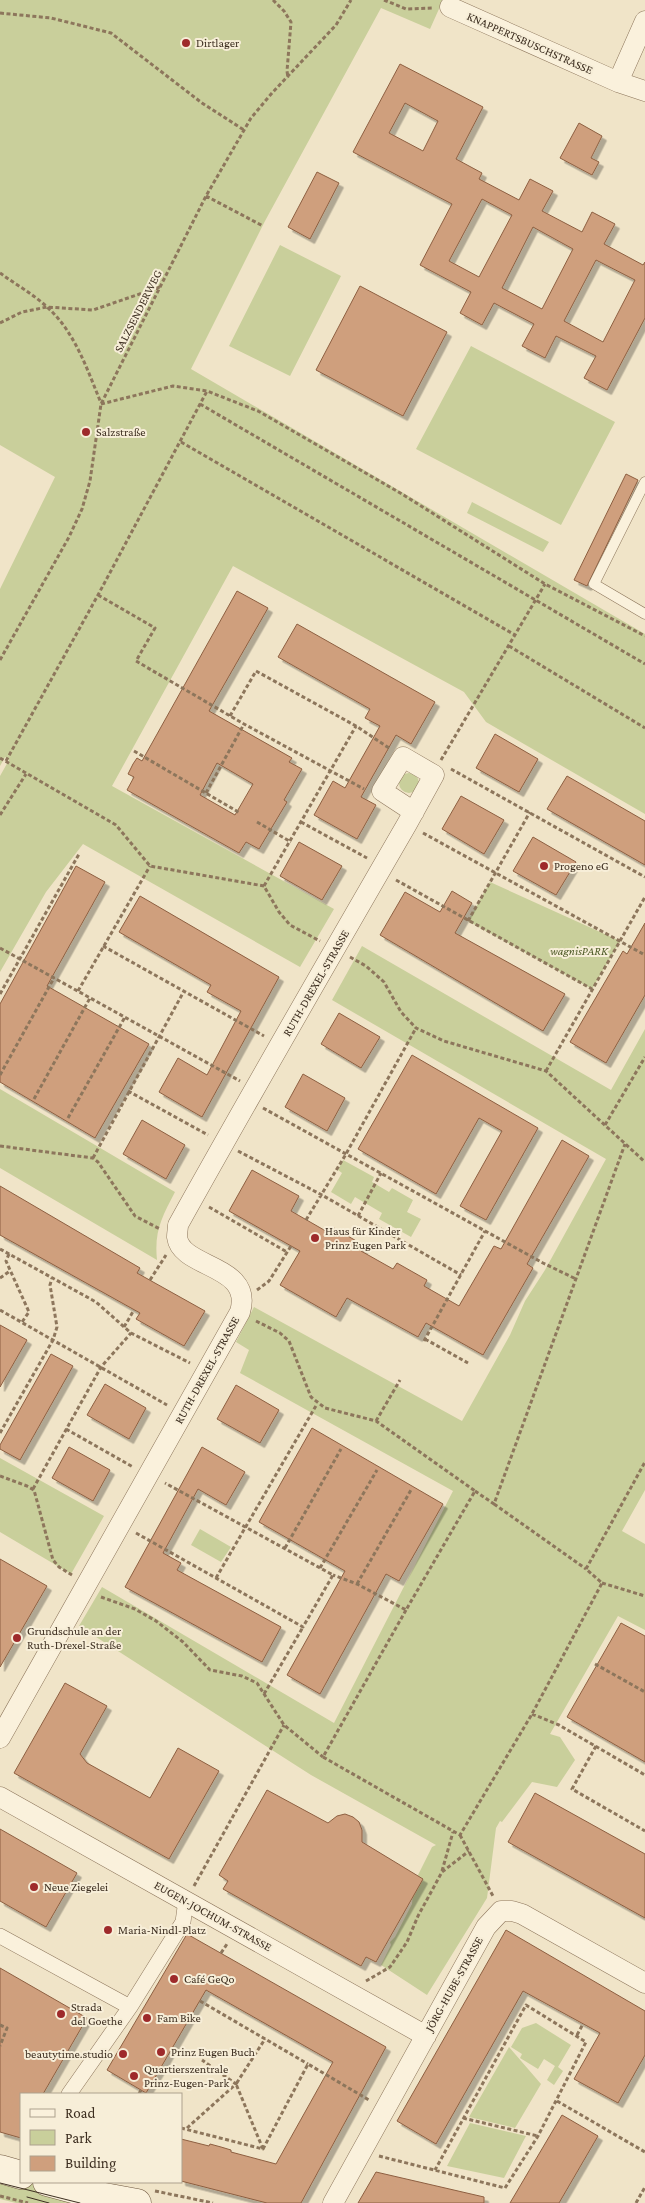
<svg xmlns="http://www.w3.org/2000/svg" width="645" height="2203" viewBox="0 0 645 2203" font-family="'Crimson Pro',serif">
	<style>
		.green { fill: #c9cf9b }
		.building { fill: #cf9f7d; stroke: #8d5f41; fill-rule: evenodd; filter: url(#shadow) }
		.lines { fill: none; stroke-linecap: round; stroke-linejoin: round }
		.service-casing { stroke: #8d765c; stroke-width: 11 }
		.pedestrian-casing { stroke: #8d765c; stroke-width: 16 }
		.minor-casing { stroke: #8d765c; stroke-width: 21 }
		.secondary-casing { stroke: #6f573f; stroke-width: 29 }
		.path { stroke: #8d765c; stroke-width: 3; stroke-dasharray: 4 2.5; stroke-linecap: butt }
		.service { stroke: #faf1dc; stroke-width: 10 }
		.pedestrian { stroke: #faf1dc; stroke-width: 15 }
		.minor { stroke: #faf1dc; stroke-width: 20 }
		.secondary { stroke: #faf1dc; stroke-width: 28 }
		.tram { stroke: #3d2e20; stroke-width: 1 }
		.poi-dot { fill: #9e2a2b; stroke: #f7eed8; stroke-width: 2 }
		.labels { text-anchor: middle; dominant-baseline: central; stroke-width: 4; stroke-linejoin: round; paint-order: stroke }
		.poi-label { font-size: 12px; fill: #3d2e20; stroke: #f7eed8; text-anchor: start }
		.street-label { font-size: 12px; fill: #3d2e20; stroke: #f7eed8 }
		.park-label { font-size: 12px; font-style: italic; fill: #4d5a26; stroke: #f7eed8 }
	</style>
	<defs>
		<filter id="shadow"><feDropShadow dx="4.5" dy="4.5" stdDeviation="0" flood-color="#0004"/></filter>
	</defs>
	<rect width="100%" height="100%" fill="#f0e4c8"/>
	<path class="green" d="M0 0H443L430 29 381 8 265 221 191 369 645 634V814L486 722 464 692 233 566 112 786 334 909 300 967 83 844 46 892 0 972V776L9 760 5 757 0 766V589L55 477 0 445Z
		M280 245 341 276 290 376 229 346Z
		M471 346 615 422 561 525 416 449Z
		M472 502 549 542 543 552 467 513Z
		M399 783a10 10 0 1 1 20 0a10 10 0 1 1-20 0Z
		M490 882 620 941 592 989 468 921Z
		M362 946 611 1090 645 1029V1490L622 1531 645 1544V1630L618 1616 550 1734 560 1737 575 1760 557 1787 532 1782 502 1822 500 1821 496 1828 487 1898 427 1995 381 1965 391 1945 390 1942 395 1937 412 1904 414 1883 432 1847 436 1845 311 1775 79 1626 102 1587 334 1723 453 1491 240 1373 249 1350 236 1342 254 1307 462 1421 510 1335 525 1301 545 1270 606 1159 332 1000Z
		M0 1089 175 1192C162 1217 154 1231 157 1260L0 1168Z
		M343 1160 374 1177 372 1182 389 1192 392 1188 413 1200 407 1212 421 1219 411 1237 379 1219 382 1213 355 1197 351 1204 331 1192 342 1173 338 1170Z
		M0 1458 104 1516 71 1574 0 1532Z
		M200 1529 231 1547 221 1562 191 1545Z
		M536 2023 571 2045 558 2067 563 2071 554 2085 547 2080 555 2066 544 2059 538 2069 520 2058 522 2054 511 2047 522 2028Z
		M509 2047 541 2084 515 2128 469 2117Z
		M470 2123 526 2136 504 2178 447 2166Z
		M0 2176 110 2203H16L0 2199Z"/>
	<path class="building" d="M400 64 483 107 456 159 482 173 479 179 519 200 530 179 553 191 542 211 582 232 592 212 615 224 604 244 643 265 645 262V318L607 390 584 378 596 356 556 336 545 358 522 346 534 324 494 303 482 325 460 313 471 292 420 265 452 204 353 152ZM405 103 438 121 423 151 389 133ZM482 199 512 215 479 277 449 261ZM533 227 573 249 542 309 502 288ZM596 260 635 280 603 342 564 321Z
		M579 123 602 136 591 158 599 162 592 175 560 158Z
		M317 172 339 183 310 239 288 227Z
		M360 286 447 332 403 416 316 370Z
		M626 474 638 480 587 586 574 580Z
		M237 591 268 608 209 711 292 758 289 762 302 769 284 800 287 802 259 849 246 842 239 853 127 790 134 777 128 774 133 764 137 758 142 761ZM217 763 253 784 235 815 200 795Z
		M297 624 435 702 411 744 396 735 361 797 376 805 357 839 314 815 333 781 345 788 380 726 365 718 370 709 278 657Z
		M495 734 538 759 519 792 476 768Z
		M567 776 645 821V865L547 809Z
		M461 796 504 820 484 854 442 829Z
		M533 837 576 862 556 895 513 871Z
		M299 842 342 866 322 900 280 876Z
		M76 866 105 882 47 986 149 1044 95 1138 0 1082V1004Z
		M452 891 472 903 455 933 565 994 543 1031 380 935 405 892 440 912Z
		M140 896 279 977 202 1117 159 1092 178 1058 207 1075 241 1011 207 992 211 985 119 932Z
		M645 923V995L606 1063 570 1042 623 951 627 954Z
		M339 1013 380 1037 361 1068 321 1044Z
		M412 1055 538 1128 486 1220 460 1206 502 1131 479 1118 436 1194 358 1149Z
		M303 1074 345 1098 327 1131 285 1107Z
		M142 1120 185 1145 166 1179 123 1154Z
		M562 1140 589 1156 527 1264 533 1268 483 1355 426 1323 418 1337 347 1298 336 1317 280 1285 300 1251 229 1211 252 1170 299 1196 291 1211 331 1234 334 1228 365 1246 361 1251 393 1269 397 1263 427 1280 424 1286 459 1306 494 1246 501 1249Z
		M0 1186 140 1268 137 1273 205 1311 184 1346 136 1319 140 1313 0 1235Z
		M0 1325 27 1340 0 1387Z
		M51 1354 73 1366 20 1460 0 1449V1445Z
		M105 1384 146 1408 129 1439 87 1415Z
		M236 1385 279 1410 260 1443 217 1419Z
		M312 1428 443 1504 399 1581 386 1574 320 1694 287 1675 345 1571 259 1522Z
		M69 1447 110 1470 93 1501 52 1478Z
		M202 1447 245 1472 226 1505 198 1489 163 1553 181 1563 177 1570 281 1627 262 1662 125 1587Z
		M0 1559 47 1586 0 1667Z
		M621 1623 645 1636V1762L567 1717Z
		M65 1683 107 1706 80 1754 87 1763 150 1798 178 1748 219 1771 169 1859 14 1773Z
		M267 1790 328 1823 337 1816 345 1814 353 1817 359 1822 362 1830V1842L423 1879 376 1962 366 1957 361 1966 223 1889 228 1881 219 1875Z
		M535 1793 645 1854V1918L508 1842Z
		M0 1829 77 1873 46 1927 0 1901Z
		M506 1930 645 2011V2055L618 2103 574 2079 600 2033 523 1991 436 2144 397 2121Z
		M187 1934 386 2047 301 2203H267L181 2181V2139L209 2146 210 2144 221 2147 231 2150V2152L276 2164 333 2062 206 1990 146 2093 107 2070Z
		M0 1968 87 2018 43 2094H21V2138L0 2132Z
		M562 2115 598 2136 559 2203H510Z
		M376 2172 484 2197V2203H358Z"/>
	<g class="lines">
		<g class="service-casing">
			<path id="service" d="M645 482 594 584 645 614"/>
		</g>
		<g class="pedestrian-casing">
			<path id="pedestrian" d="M0 1936 130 2007 69 2094
				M130 2007 183 1922 186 1900"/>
		</g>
		<g class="minor-casing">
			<path id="minor" d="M450 7 618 82 645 91
				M618 82 645 21
				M0 1738 240 1312C254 1264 181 1269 177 1237 177 1233 178 1228 178 1225 253 1090 330 957 407 824L434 775 403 757 382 791 414 812
				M0 1797 426 2036
				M333 2203 486 1927 501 1911H512L522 1914 645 1983"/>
		</g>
		<g class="secondary-casing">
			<path id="secondary" d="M0 2169 21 2175
				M47 2182 99 2196 137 2203"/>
		</g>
		<path class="path" d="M273 0 284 11 291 22 287 71 288 78
			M384 0 406 9 432 8
			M0 13 51 18 111 33 202 103 244 130
			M206 196 263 226
			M0 273C15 284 33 294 47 307 75 332 87 369 101 403
			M0 323 22 312 47 307 93 310 160 287
			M101 404 173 386 207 391 258 411 402 494 545 584 645 636
			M200 404 645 664
			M181 442 515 635
			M98 595 155 628 136 661 244 724 364 789
			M509 646 645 728
			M0 660 69 537 82 509 90 481 101 404 206 196 251 118 272 93 336 25 351 0
			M230 716 256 671 356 726 389 748
			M134 751 240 813
			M0 758 116 825 150 866 264 886 279 912 290 925 320 941
			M441 760 545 584
			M6 761 98 595 207 391
			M451 769 645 877
			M206 793 244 724
			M0 815 26 774
			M257 822 291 842
			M301 822 367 858
			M423 833 645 955
			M396 880 592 989
			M264 886 356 726
			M468 921 530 812
			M103 946 264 1036
			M0 948 240 1081
			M350 957 366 966 384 982 401 1012 416 1028 444 1041 546 1071 645 1162
			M78 991 150 866
			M0 994 79 854
			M546 1071 645 897
			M0 1075 54 978
			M128 1091 208 1135
			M34 1099 90 998
			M263 1108 543 1263 576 1279
			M68 1118 125 1017
			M605 1125 645 1057
			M0 1146 93 1158 98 1162 135 1216 160 1229
			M238 1151 322 1195 461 1275
			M93 1158 184 991
			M209 1207 287 1252
			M358 1216 381 1173
			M306 1220 346 1154 416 1028
			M0 1249 96 1302 131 1333 190 1363
			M9 1254 6 1261 29 1312 22 1322
			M0 1278 10 1271
			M150 1280 166 1255
			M257 1290 269 1281 291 1246
			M0 1310 167 1405
			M256 1321 280 1333 289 1341 311 1397 325 1408 376 1421 475 1491 406 1610 357 1584 333 1575
			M124 1327 134 1310
			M425 1339 468 1363
			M424 1341 485 1231
			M376 1421 400 1380
			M66 1429 133 1467
			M0 1433 53 1340 57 1327 50 1285 52 1278
			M0 1476 27 1486 34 1490 53 1560 59 1567 72 1575
			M33 1489 101 1367 131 1333
			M475 1491 494 1504 625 1144
			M494 1504 586 1569
			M136 1533 303 1627 333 1575 165 1483
			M285 1548 341 1449
			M320 1568 377 1470
			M216 1578 317 1404
			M602 1583 645 1596
			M357 1584 411 1490
			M101 1597 135 1609 156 1621 183 1642 210 1670 242 1676 257 1683 284 1725 323 1757
			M406 1610 323 1757 460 1835 532 1714 602 1583 586 1569 645 1462
			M595 1664 645 1692
			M264 1694 303 1627
			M532 1714 559 1725 645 1775
			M596 1746 572 1789 645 1831
			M460 1835 493 1896
			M442 1871 453 1832
			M194 1886 284 1725
			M221 1953 227 1944
			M366 1981 390 1967 407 1942 418 1916 442 1872 469 1851
			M200 2001 308 2064
			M0 2025 7 2028 0 2046
			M577 2035 583 2024
			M139 2094 141 2090
			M557 2101 645 2152
			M463 2118 538 2136
			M181 2128 263 2149 308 2064 369 2100
			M187 2128 236 2084 202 2060
			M263 2149 236 2084 265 2039
			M379 2156 505 2188 538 2136 586 2042 526 2005 435 2170
			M155 2191 213 2203
			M0 2196 28 2203
			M636 2203 645 2187"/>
		<use href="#service" class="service"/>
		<use href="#pedestrian" class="pedestrian"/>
		<use href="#minor" class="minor"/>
		<use href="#secondary" class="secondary"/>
		<path class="tram" d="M0 2183 80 2203
			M27 2197 49 2203"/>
	</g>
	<g class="poi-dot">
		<circle cx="186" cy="43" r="5"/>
		<circle cx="86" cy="432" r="5"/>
		<circle cx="544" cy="866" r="5"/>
		<circle cx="315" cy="1238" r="5"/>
		<circle cx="17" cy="1638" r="5"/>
		<circle cx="34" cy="1887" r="5"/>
		<circle cx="108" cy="1930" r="5"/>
		<circle cx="174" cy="1979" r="5"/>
		<circle cx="61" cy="2014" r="5"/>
		<circle cx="147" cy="2018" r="5"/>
		<circle cx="161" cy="2052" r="5"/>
		<circle cx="123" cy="2054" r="5"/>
		<circle cx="134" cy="2076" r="5"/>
	</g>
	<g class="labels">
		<g class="poi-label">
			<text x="196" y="43">Dirtlager</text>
			<text x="96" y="432">Salzstraße</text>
			<text x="554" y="866">Progeno eG</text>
			<text x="325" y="1231">Haus für Kinder<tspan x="325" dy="14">Prinz Eugen Park</tspan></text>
			<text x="27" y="1631">Grundschule an der<tspan x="27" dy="14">Ruth-Drexel-Straße</tspan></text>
			<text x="44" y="1887">Neue Ziegelei</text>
			<text x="118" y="1930">Maria-Nindl-Platz</text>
			<text x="184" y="1979">Café GeQo</text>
			<text x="71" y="2007">Strada<tspan x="71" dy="14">del Goethe</tspan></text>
			<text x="157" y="2018">Fam Bike</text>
			<text x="171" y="2052">Prinz Eugen Buch</text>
			<text x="113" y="2054" text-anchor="end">beautytime.studio</text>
			<text x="144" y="2069">Quartierszentrale<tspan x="144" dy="14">Prinz-Eugen-Park</tspan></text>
		</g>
		<g class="street-label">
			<text transform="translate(530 43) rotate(24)">KNAPPERTSBUSCHSTRASSE</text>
			<text transform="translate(138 311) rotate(-63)">SALZSENDERWEG</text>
			<text transform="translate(316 983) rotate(-60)">RUTH-DREXEL-STRASSE</text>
			<text transform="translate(207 1370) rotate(-61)">RUTH-DREXEL-STRASSE</text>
			<text transform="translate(213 1916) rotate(29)">EUGEN-JOCHUM-STRASSE</text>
			<text transform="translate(454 1984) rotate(-61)">JÖRG-HUBE-STRASSE</text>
		</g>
		<g class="park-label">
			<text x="579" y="951">wagnisPARK</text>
		</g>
	</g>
	<rect x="20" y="2093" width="162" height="90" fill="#f7eed8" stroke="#ada18e"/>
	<rect x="30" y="2109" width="25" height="8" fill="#faf1dc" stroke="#ada18e"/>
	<text x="65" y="2118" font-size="15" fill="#3d2e20">Road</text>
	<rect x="30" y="2130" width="25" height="15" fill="#c9cf9b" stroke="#ada18e"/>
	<text x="65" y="2143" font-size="15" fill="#3d2e20">Park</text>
	<rect x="30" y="2156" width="25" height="15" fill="#cf9f7d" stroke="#ada18e"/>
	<text x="65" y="2168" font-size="15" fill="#3d2e20">Building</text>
</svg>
